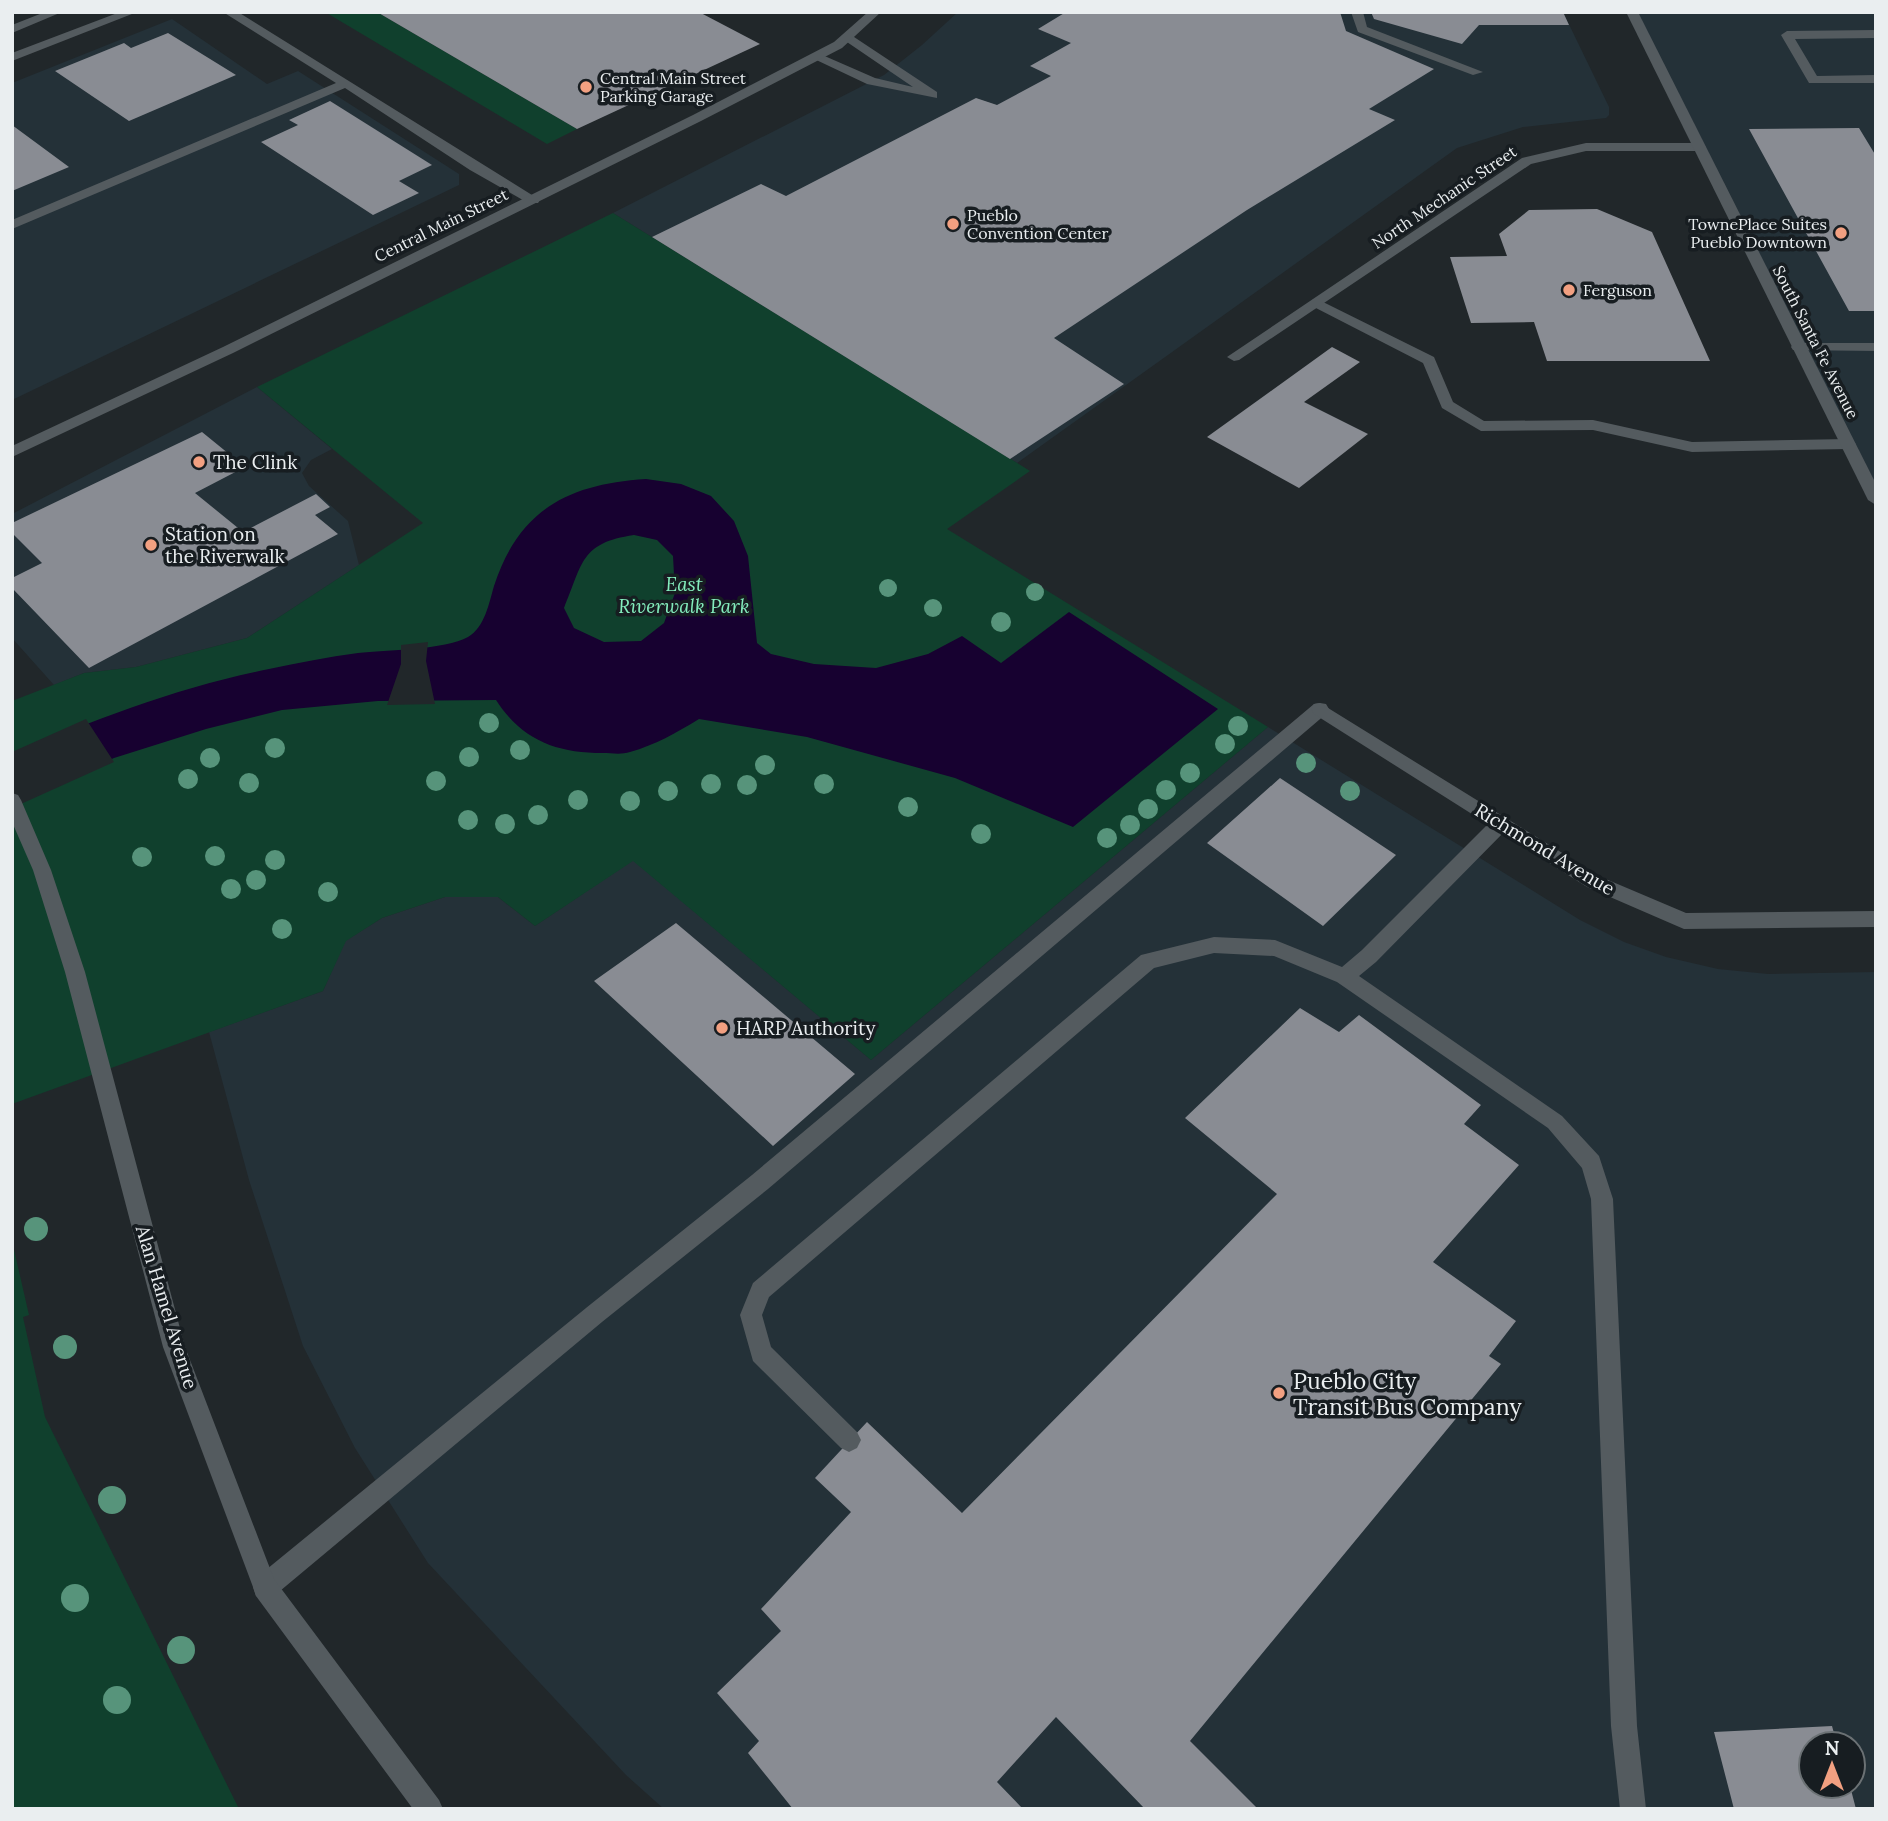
<svg xmlns="http://www.w3.org/2000/svg" width="1888" height="1821" viewBox="0 0 1888 1821" font-family="Lora,serif">
	<style>
		.built { fill: #243138; fill-rule: evenodd }
		.green { fill: #10402d }
		.water { fill: #170130; fill-rule: evenodd }
		.pier { fill: #21272a }
		.building { fill: #898c93 }
		.lines { fill: none; stroke-linecap: round; stroke-linejoin: round }
		.service { fill: #545b5f; fill-rule: evenodd }
		.minor { fill: #545b5f; fill-rule: evenodd }
		.tertiary { fill: #545b5f; fill-rule: evenodd }
		.secondary { fill: #545b5f; fill-rule: evenodd }
		.tree { fill: #57947b }
		.poi-dot { fill: #f2a081; stroke: #171d21; stroke-width: 2.5 }
		.labels { text-anchor: middle; dominant-baseline: central; stroke-width: 7; stroke-linejoin: round; paint-order: stroke }
		.far-poi-label { font-size: 16px; fill: #eaeef0; stroke: #171d21; text-anchor: start }
		.far-street-label { font-size: 16px; fill: #eaeef0; stroke: #171d21 }
		.poi-label { font-size: 19px; fill: #eaeef0; stroke: #171d21; text-anchor: start }
		.park-label { font-size: 19px; font-style: italic; fill: #84edbd; stroke: #171d21 }
		.street-label { font-size: 19px; fill: #eaeef0; stroke: #171d21 }
		.near-poi-label { font-size: 23px; fill: #eaeef0; stroke: #171d21; text-anchor: start }
	</style>
	<rect width="100%" height="100%" fill="#21272a"/>
	<path class="built" d="M958 12H1563L1609 107V115L1606 118 1523 127 1457 148 1017 463 613 213 884 75 922 45Z
		M1632 12H1876V500Z
		M172 19 267 84 298 71 459 174V185L12 400V83Z
		M257 387 332 449 311 460 302 473 309 486 348 521 359 565 247 638 136 667 84 673 54 685 12 638V514Z
		M1268 727 1580 920 1624 942 1666 957 1718 969 1768 974 1876 972V1809H664L626 1775 428 1563 355 1448 303 1346 249 1180 209 1032 323 991 345 941 382 918 445 897H498L535 926 633 860 871 1060ZM1811 1744H1853V1786H1811Z"/>
	<path class="green" d="M325 12H377L577 129 547 144Z
		M613 213 1030 471 947 529 1268 727 871 1060 633 861 535 926 498 897H445L382 918 346 941 323 991 12 1104V701L84 673 136 667 247 638 423 523 257 387Z
		M12 1241 29 1315 23 1317 45 1417 239 1809H12Z"/>
	<path class="water" d="M646 479 681 484 711 496 734 521 748 556 757 643 771 654 814 664 876 668 928 654 962 636 1001 663 1069 612 1218 709 1073 827 955 778 807 737 699 719C676 733 655 745 630 752 621 755 611 753 603 753 556 753 522 740 496 700L378 701 282 710 206 729 114 758 12 804V755C95 719 179 687 269 669 298 663 328 657 358 653 386 650 445 650 468 637 485 627 489 603 494 586 519 509 569 484 646 479ZM634 535 657 540 673 556 675 593 664 623 641 641 604 642 574 628 564 608C583 563 580 543 634 535Z"/>
	<path class="pier" d="M428 642 426 661 435 704 387 705 401 664V645Z
		M86 719 114 762 12 808V752Z"/>
	<path class="building" d="M377 12H699L760 44 577 129Z
		M1066 12H1340L1346 31 1434 69 1369 109 1395 120 1247 210 1054 338 1124 384 1010 459 652 237 761 184 786 196 976 98 997 105 1051 76 1030 66 1071 43 1038 29Z
		M1371 12H1563L1569 25H1479L1462 44 1374 19Z
		M168 33 236 75 129 121 55 71 124 43 131 48Z
		M330 101 432 165 399 181 419 193 373 215 261 142 298 125 289 120Z
		M12 125 69 167 12 191Z
		M1859 128 1876 156V311H1849L1749 129Z
		M1597 209 1652 232 1710 361H1547L1534 322 1471 323 1450 257 1507 256 1499 234 1529 210Z
		M1332 347 1360 362 1304 402 1368 434 1299 488 1207 437Z
		M202 432 245 467 195 493 243 532 316 494 330 507 315 515 338 534 89 668 12 588V578L42 563 12 533V523Z
		M1280 778 1396 855 1323 926 1207 843Z
		M676 923 855 1074 773 1146 594 981Z
		M1300 1008 1339 1032 1359 1015 1481 1105 1464 1124 1519 1165 1433 1262 1516 1321 1489 1356 1501 1364 1190 1741 1258 1809H1145L1056 1717 997 1782 1023 1809H793L748 1753 759 1741 717 1693 781 1631 761 1609 851 1512 815 1478 867 1422 962 1513 1277 1194 1185 1118Z
		M1832 1726 1837 1744H1811V1786H1850L1856 1809H1734L1714 1732Z"/>
	<g class="lines">
		<path class="service" d="M223 12H238L540 200 538 203H528L470 170 345 88 12 229V220L336 83Z
			M1351 12H1363L1367 27 1483 72 1473 75 1358 32Z
			M1876 30V38L1795 39 1817 76 1876 75V83H1809L1781 35 1787 31Z
			M848 33 937 92V98L867 84 810 57 820 54 875 78 913 87 844 40V34Z
			M1317 299 1434 357 1453 402 1484 421 1593 420 1692 442 1848 439 1856 444 1848 449 1692 452 1593 430 1481 431 1442 408 1423 363 1312 306V300Z
			M1320 703 1326 704 1329 709 1326 714 768 1189 602 1322 274 1596 265 1599 256 1596 253 1587 256 1578 586 1308 752 1175 1314 704Z
			M1501 816 1508 818 1510 823 1508 828 1376 962 1359 976 1562 1116 1599 1156 1613 1199 1637 1726 1646 1809H1620L1611 1726 1591 1199 1582 1168 1548 1128 1337 982 1274 956 1214 953 1154 968 769 1297 762 1315 771 1347 857 1432 861 1440 857 1448 849 1452 841 1448 753 1361 740 1315 753 1283 1141 955 1214 937 1275 940 1342 967 1362 950 1494 818Z"/>
		<path class="minor" d="M45 12H62L12 33V25Z
			M120 12H137L12 61V53Z
			M1586 143H1700L1706 147 1700 151H1586L1531 164 1239 360 1234 361 1227 357 1522 158Z
			M1798 343H1876V351L1793 350 1791 347 1793 344Z
			M1320 703 1601 877 1686 913 1876 911V927L1684 929 1677 926 1587 887 1314 714 1311 709 1314 704Z
			M12 793 18 795 21 800 51 870 85 972 185 1347 274 1579 439 1800 443 1809H413L256 1596 253 1587 163 1347 65 972 33 870 12 822Z"/>
		<path class="tertiary" d="M868 12H881L842 48 701 121 233 353 12 457V446L223 347 693 115 834 42Z"/>
		<path class="secondary" d="M1626 12H1638L1876 484V505L1868 500Z"/>
	</g>
	<g class="tree">
		<circle cx="888" cy="588" r="9"/>
		<circle cx="1035" cy="592" r="9"/>
		<circle cx="933" cy="608" r="9"/>
		<circle cx="1001" cy="622" r="10"/>
		<circle cx="489" cy="723" r="10"/>
		<circle cx="1238" cy="726" r="10"/>
		<circle cx="1225" cy="744" r="10"/>
		<circle cx="275" cy="748" r="10"/>
		<circle cx="520" cy="750" r="10"/>
		<circle cx="469" cy="757" r="10"/>
		<circle cx="210" cy="758" r="10"/>
		<circle cx="1306" cy="763" r="10"/>
		<circle cx="765" cy="765" r="10"/>
		<circle cx="1190" cy="773" r="10"/>
		<circle cx="188" cy="779" r="10"/>
		<circle cx="436" cy="781" r="10"/>
		<circle cx="249" cy="783" r="10"/>
		<circle cx="711" cy="784" r="10"/>
		<circle cx="824" cy="784" r="10"/>
		<circle cx="747" cy="785" r="10"/>
		<circle cx="1166" cy="790" r="10"/>
		<circle cx="668" cy="791" r="10"/>
		<circle cx="1350" cy="791" r="10"/>
		<circle cx="578" cy="800" r="10"/>
		<circle cx="630" cy="801" r="10"/>
		<circle cx="908" cy="807" r="10"/>
		<circle cx="1148" cy="809" r="10"/>
		<circle cx="538" cy="815" r="10"/>
		<circle cx="468" cy="820" r="10"/>
		<circle cx="505" cy="824" r="10"/>
		<circle cx="1130" cy="825" r="10"/>
		<circle cx="981" cy="834" r="10"/>
		<circle cx="1107" cy="838" r="10"/>
		<circle cx="215" cy="856" r="10"/>
		<circle cx="142" cy="857" r="10"/>
		<circle cx="275" cy="860" r="10"/>
		<circle cx="256" cy="880" r="10"/>
		<circle cx="231" cy="889" r="10"/>
		<circle cx="328" cy="892" r="10"/>
		<circle cx="282" cy="929" r="10"/>
		<circle cx="36" cy="1229" r="12"/>
		<circle cx="65" cy="1347" r="12"/>
		<circle cx="112" cy="1500" r="14"/>
		<circle cx="75" cy="1598" r="14"/>
		<circle cx="181" cy="1650" r="14"/>
		<circle cx="117" cy="1700" r="14"/>
	</g>
	<g class="poi-dot">
		<circle cx="586" cy="87" r="7"/>
		<circle cx="953" cy="224" r="7"/>
		<circle cx="1841" cy="233" r="7"/>
		<circle cx="1569" cy="290" r="7"/>
		<circle cx="199" cy="462" r="7"/>
		<circle cx="151" cy="545" r="7"/>
		<circle cx="722" cy="1028" r="7"/>
		<circle cx="1279" cy="1393" r="7"/>
	</g>
	<g class="labels">
		<g class="far-poi-label">
			<text x="600" y="78">Central Main Street<tspan x="600" dy="18">Parking Garage</tspan></text>
			<text x="967" y="215">Pueblo<tspan x="967" dy="18">Convention Center</tspan></text>
			<text x="1827" y="224" text-anchor="end">TownePlace Suites<tspan x="1827" dy="18">Pueblo Downtown</tspan></text>
			<text x="1583" y="290">Ferguson</text>
		</g>
		<g class="far-street-label">
			<text transform="translate(1444 197) rotate(-34)">North Mechanic Street</text>
			<text transform="translate(441 225) rotate(-26)">Central Main Street</text>
			<text transform="translate(1816 342) rotate(63)">South Santa Fe Avenue</text>
		</g>
		<g class="poi-label">
			<text x="213" y="462">The Clink</text>
			<text x="165" y="534">Station on<tspan x="165" dy="22">the Riverwalk</tspan></text>
			<text x="736" y="1028">HARP Authority</text>
		</g>
		<g class="park-label">
			<text x="684" y="584">East<tspan x="684" dy="22">Riverwalk Park</tspan></text>
		</g>
		<g class="street-label">
			<text transform="translate(1545 849) rotate(31)">Richmond Avenue</text>
			<text transform="translate(167 1307) rotate(73)">Alan Hamel Avenue</text>
		</g>
		<g class="near-poi-label">
			<text x="1293" y="1380">Pueblo City<tspan x="1293" dy="26">Transit Bus Company</tspan></text>
		</g>
	</g>
	<rect width="1888" height="1821" fill="none" stroke="#eaeef0" stroke-width="28"/>
	<g transform="translate(1832 1765)"><circle r="33" fill="#171d21" stroke="#6b7174" stroke-width="2"/>
	<path d="M0-5L12 26L0 18L-12 26Z" fill="#f2a081"/>
	<text y="-10" font-size="19" font-weight="bold" text-anchor="middle" fill="#eaeef0">N</text>
	</g>
</svg>
